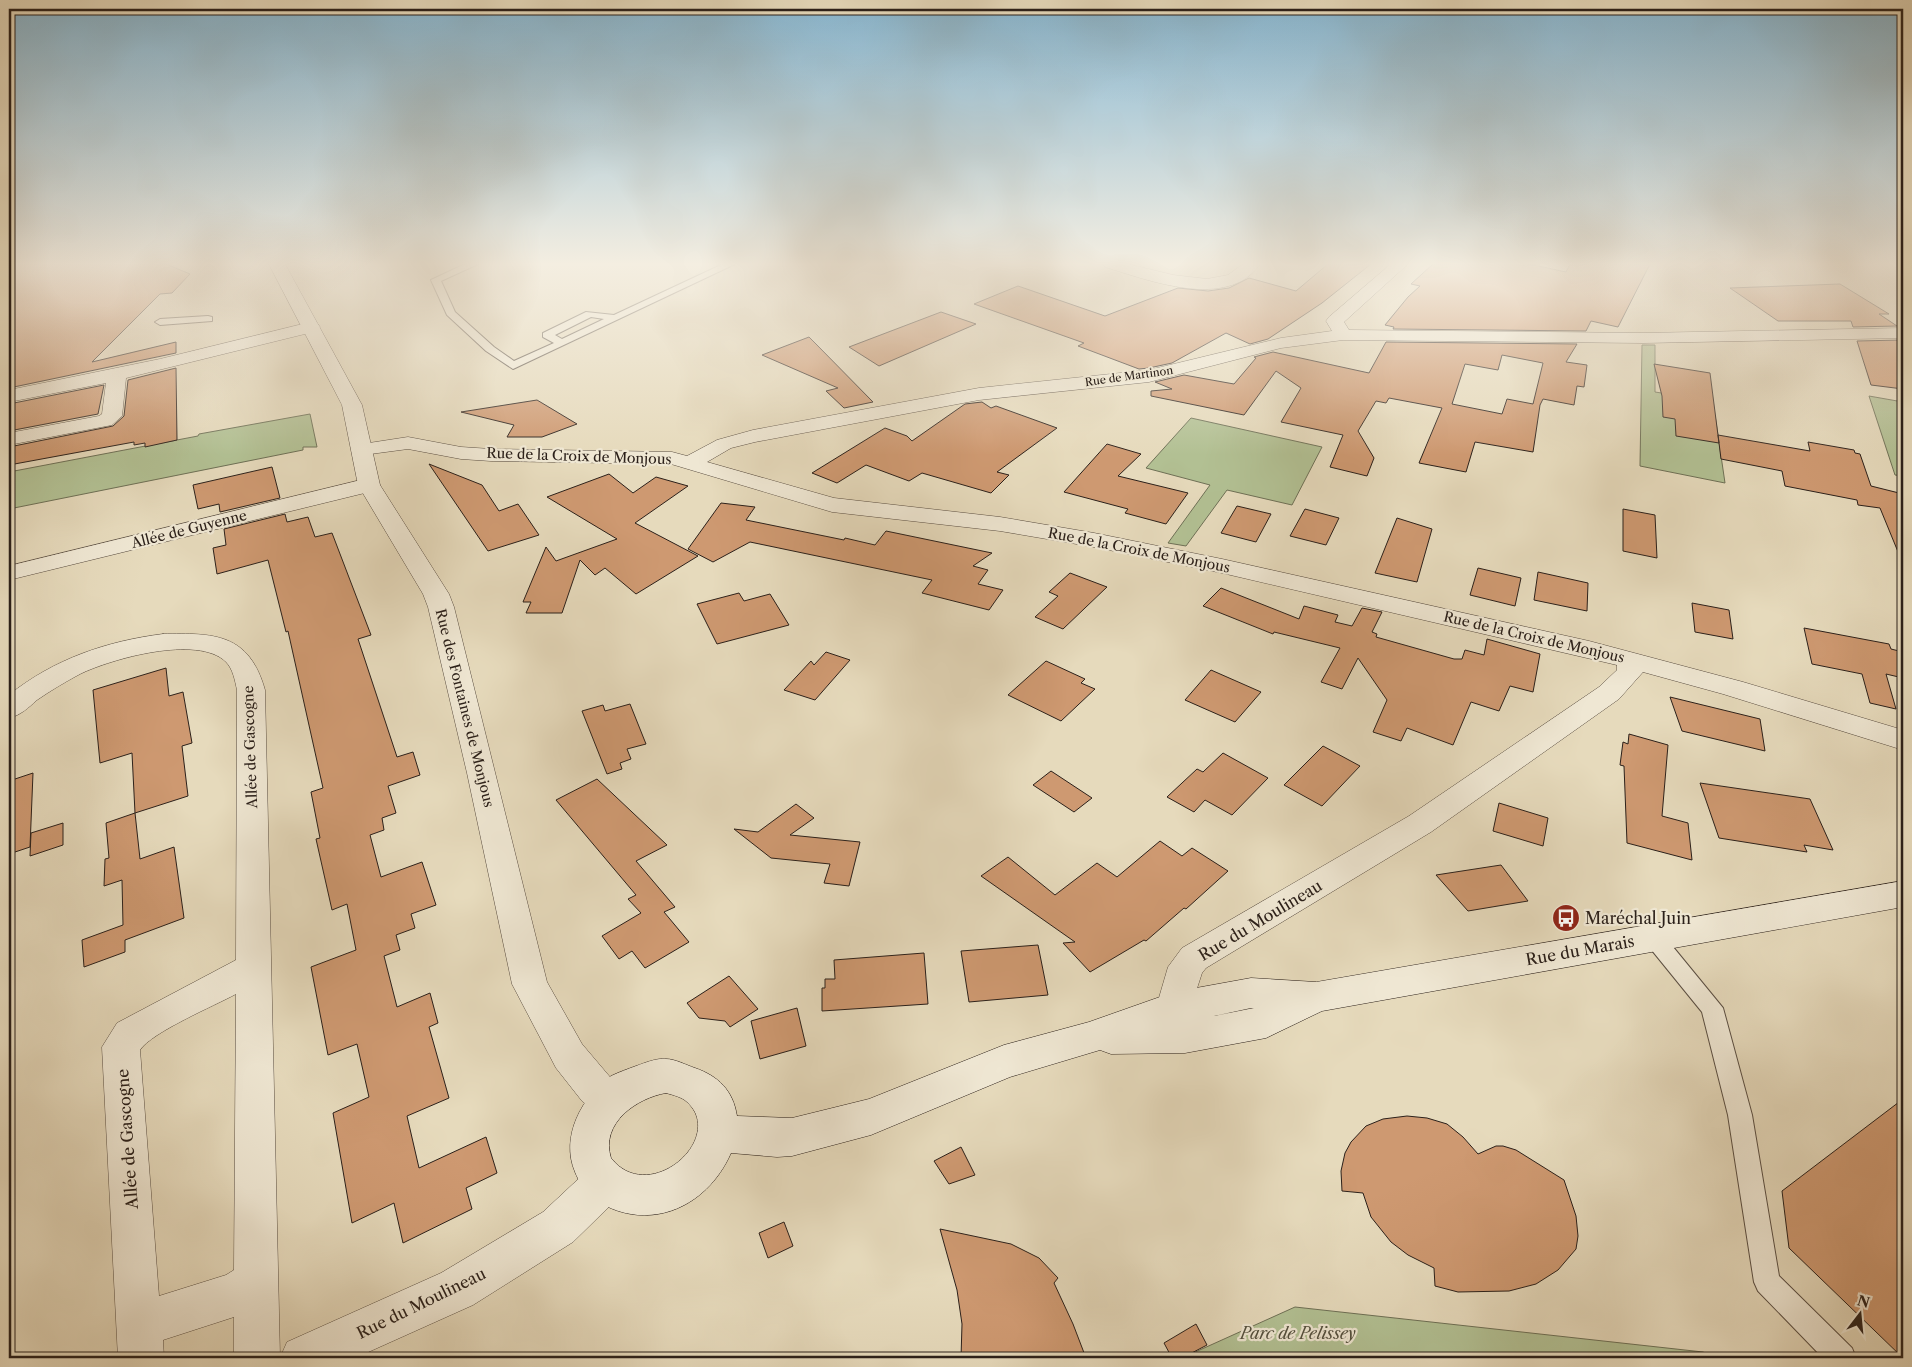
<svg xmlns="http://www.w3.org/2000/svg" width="1912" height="1367" viewBox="0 0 1912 1367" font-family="'Libre Caslon Text',serif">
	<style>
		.green { fill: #b2c093; stroke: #6e7056 }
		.building { fill: #ce9971; stroke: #2b201a; fill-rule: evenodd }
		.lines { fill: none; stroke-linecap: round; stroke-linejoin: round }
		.service-casing { stroke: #5a4e42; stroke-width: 2 }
		.minor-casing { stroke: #5a4e42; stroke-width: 1 }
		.tertiary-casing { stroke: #5a4e42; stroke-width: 1 }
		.secondary-casing { stroke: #2b201a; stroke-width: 1 }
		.service { fill: #efe7d3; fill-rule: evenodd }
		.minor { fill: #efe7d3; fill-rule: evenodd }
		.tertiary { fill: #efe7d3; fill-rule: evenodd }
		.secondary { fill: #efe7d3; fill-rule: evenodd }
		.labels { text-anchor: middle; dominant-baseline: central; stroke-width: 4.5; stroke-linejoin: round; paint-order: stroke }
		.far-street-label { font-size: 11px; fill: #2b201a; stroke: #efe7d3 }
		.street-label { font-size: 14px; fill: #2b201a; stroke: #efe7d3 }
		.near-poi-label { font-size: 16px; fill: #2b201a; stroke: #efe7d3; text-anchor: start }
		.near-street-label { font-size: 16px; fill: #2b201a; stroke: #efe7d3 }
		.near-park-label { font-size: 16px; font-style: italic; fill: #54503e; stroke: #efe7d3 }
	</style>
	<rect width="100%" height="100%" fill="#e6dabc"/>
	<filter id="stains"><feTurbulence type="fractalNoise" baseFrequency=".004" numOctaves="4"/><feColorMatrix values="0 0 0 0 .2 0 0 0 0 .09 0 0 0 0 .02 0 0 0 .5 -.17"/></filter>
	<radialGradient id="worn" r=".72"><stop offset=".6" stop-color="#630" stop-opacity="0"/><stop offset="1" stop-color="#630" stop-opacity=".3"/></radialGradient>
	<path class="green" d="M1642 345H1655V392L1674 395 1715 415 1725 483 1640 466Z
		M1869 396 1903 402V476L1895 475Z
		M310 414 317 447H303V450L9 509V472L198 436 199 434Z
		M1191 418 1322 447 1292 505 1227 490 1186 546 1168 543 1210 485 1146 468Z
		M1295 1307 1703 1352 1719 1358H1182Z"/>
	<path class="building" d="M9 264H166L190 274 172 293 160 294 92 362 176 342V353L9 388Z
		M1328 264H1371L1322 303 1268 339 1250 344 1226 333 1172 363 1149 368 1139 369 1078 346 1084 343 974 304 1018 286 1105 316 1178 288 1208 291 1229 288 1249 278 1296 291Z
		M1433 264H1515L1527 266 1529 264 1566 272 1570 264H1650L1618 327 1591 321 1586 331 1393 329 1394 327 1385 325 1408 297 1420 286 1411 284Z
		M1840 284 1889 314H1879L1897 326 1853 327 1851 321H1778L1730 288Z
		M941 312 976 324 879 366 849 347Z
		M809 337 816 344 873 402 844 408 826 391 838 388 762 355Z
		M1903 340V389L1871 385 1857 341Z
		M1386 342 1577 344 1566 362 1587 365 1584 387 1577 386 1574 405 1543 399 1540 405 1533 452 1475 442 1466 472 1419 463 1442 408 1389 398 1386 403 1376 401 1358 431 1374 458 1367 476 1330 467 1343 435 1281 422 1301 388 1276 371 1244 415 1151 396V391L1172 389 1155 382 1184 375 1234 384 1256 358 1254 357 1273 352 1369 373ZM1502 355 1543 363 1533 404 1507 399 1502 414 1452 404 1465 364 1498 370Z
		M1654 364 1710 373 1719 443 1676 436 1675 419 1663 417 1662 396Z
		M176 368 177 440 145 447V443L134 445V442L9 465V447L113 426 124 416 128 380Z
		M104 385 98 414 9 431V404Z
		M537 400 577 424 542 437H507L514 425 461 412Z
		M982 402 991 408 996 406 1057 428 997 472 1009 475 991 493 922 473 909 481 866 465 837 483 812 473 885 428 907 436 912 441 965 404Z
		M1718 435 1810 451 1808 442 1854 450 1855 453 1860 454 1871 486 1903 494V564L1880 508 1858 505 1857 500 1785 486 1782 471 1721 459Z
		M1107 444 1141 454 1118 476 1188 493 1166 524 1125 513 1128 509 1064 492Z
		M429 464 482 485 499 511 518 504 539 535 488 551Z
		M272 467 280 498 220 512 219 504 198 509 193 485Z
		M609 474 633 493 656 477 688 486 635 523 698 556 636 594 605 568 595 575 580 560 562 613H526L531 602H523L546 547 556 561 617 539 547 497Z
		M721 503 755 507 746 520 844 540 845 538 875 545 886 531 992 553 973 566 988 570 978 584 1003 590 989 610 922 593 932 580 750 542 713 562 688 549Z
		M1237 506 1271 514 1256 542 1221 533Z
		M1305 509 1339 518 1326 545 1290 536Z
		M1623 509 1655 515 1657 558 1623 551Z
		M285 514 287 522 308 517 315 537 332 533 371 635 358 639 397 757 413 752 420 775 388 786 396 813 382 818 384 830 370 835 381 877 422 862 436 905 411 914 415 928 396 935 400 950 384 956 397 1007 430 993 438 1023 429 1027 449 1098 407 1116 419 1168 486 1137 497 1173 466 1188 472 1209 403 1243 394 1203 352 1223 333 1113 369 1097 357 1044 328 1055 311 967 356 950 347 904 332 910 316 839 320 838 311 792 323 788 288 631 286 632 268 560 217 574 213 548 226 545 224 529Z
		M1397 518 1432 529 1417 582 1375 573Z
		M1478 568 1521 578 1515 606 1470 595Z
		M1538 572 1588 583 1587 611 1534 600Z
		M1070 573 1107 587 1063 629 1035 617 1058 596 1049 592Z
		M1221 588 1299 619 1304 606 1338 615 1335 622 1352 626 1362 608 1382 612 1372 632 1377 634 1376 637 1454 659H1462L1465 650 1484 655 1487 639 1540 654 1533 692 1510 686 1499 711 1471 702 1453 745 1407 728 1401 741 1373 732 1387 700 1358 658 1342 689 1321 682 1340 648 1274 632 1273 634 1203 606Z
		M739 593 744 601 770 594 789 625 717 644 697 604Z
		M1692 603 1729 610 1733 639 1695 632Z
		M1804 628 1889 644 1891 649 1903 652V678L1886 674 1896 709 1870 703 1862 674 1812 664Z
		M826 652 850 660 815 700 784 690 811 661 814 665Z
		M1046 661 1085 679 1081 683 1095 689 1061 721 1008 695Z
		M166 668 169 696 183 692 192 743 182 746 188 796 135 813 132 753 100 763 93 690Z
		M1211 670 1261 692 1235 722 1185 700Z
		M1670 697 1760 719 1765 751 1682 731Z
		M630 704 646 744 627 749 631 759 620 763 622 769 607 774 582 711 603 705 605 711Z
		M1629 734 1668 745 1662 816 1688 823 1692 860 1627 843 1624 766 1620 765 1623 742 1628 744Z
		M1323 746 1360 766 1322 806 1284 785Z
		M1223 753 1268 778 1232 815 1205 800 1194 812 1167 797 1197 769 1203 772Z
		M1051 771 1092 798 1074 812 1033 785Z
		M33 773 30 847 9 854V781Z
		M597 779 667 845 636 861 675 907 664 912 689 942 645 968 632 951 619 959 602 936 641 913 628 899 636 895 556 800Z
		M1700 783 1810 799 1833 850 1804 845 1807 852 1719 838Z
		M1499 803 1548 818 1543 846 1493 831Z
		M796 804 814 818 790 835 860 842 849 886 824 883 830 864 771 858 734 829 758 832Z
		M135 813 140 859 174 847 184 918 125 940V952L84 967 82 940 123 925 122 880 104 886 105 859 109 858 106 823Z
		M63 823V845L30 856 31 833Z
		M1160 841 1182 856 1192 848 1228 871 1186 909 1184 908 1146 941 1144 940 1090 972 1063 943 1075 942 981 876 1008 857 1055 895 1097 863 1117 877Z
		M1501 865 1528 901 1468 911 1436 875Z
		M1038 945 1048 995 969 1002 961 951Z
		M924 953 928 1004 822 1011V988H825V979H835L834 960Z
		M729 976 758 1009 730 1027 725 1021 699 1018 687 1003Z
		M797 1008 806 1046 760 1059 751 1021Z
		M1903 1099V1358L1789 1248 1782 1191Z
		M1407 1116 1427 1118 1447 1124 1463 1137 1478 1154 1496 1146H1503L1516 1150 1564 1180 1576 1216 1578 1236 1576 1249 1558 1270 1536 1284 1509 1291 1458 1292 1435 1286 1434 1268 1408 1255 1391 1242 1371 1217 1363 1193 1342 1191 1341 1171 1345 1153 1351 1142 1366 1126 1383 1119Z
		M961 1147 975 1175 949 1184 934 1161Z
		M784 1222 793 1246 768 1258 759 1233Z
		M940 1229 1011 1244 1039 1258 1058 1278 1054 1283 1073 1324 1086 1358H961L962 1324 957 1290Z
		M1196 1324 1207 1345 1182 1358H1172L1164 1343Z"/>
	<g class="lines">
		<g class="service-casing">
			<path id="service" d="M465 264H478L441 281 455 312 494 347 514 361 554 343 543 337V333L586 312 614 315 723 264H735L513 369 486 351 447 315 431 280ZM591 317 604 319 562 339 555 335Z
				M208 316 212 317V321L160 325 155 322 160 319Z
				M1653 929 1660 931 1723 1008 1752 1115 1779 1276 1852 1348 1856 1358H1823L1758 1291 1754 1282 1728 1115 1702 1012 1646 943 1643 937 1646 931Z"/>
		</g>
		<g class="minor-casing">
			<path id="minor" d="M1103 264H1128L1173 275 1207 279 1228 275 1243 264H1260C1228 311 1148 280 1105 267Z
				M1391 264H1408L1344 322 1349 330 1643 333 1903 328V338L1643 343 1343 340 1281 348 1149 382 979 400 755 442 731 448 707 462 834 498 1000 517 1094 533 1222 559 1589 641 1743 682 1903 730V750L1723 694 1643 672 1619 699 1431 832 1206 968 1202 973 1187 1019 1174 1024 1161 1019 1156 1008 1168 967 1182 948 1409 816 1599 687 1617 670V665L1222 573 1094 547 1000 531 832 512 671 464 491 461 461 459 408 449 363 455 356 453 352 449 356 445 408 437 461 447 491 449 672 452 687 456 717 440 753 430 979 388 1149 370 1281 338 1332 331 1326 321 1329 317Z
				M311 322 317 323 320 327 317 331 126 378 122 416 112 425 9 445V433L99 416 102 414 106 383 9 402V390L160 359Z
				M369 478 377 480 380 485 377 490 9 580V566Z
				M163 634C214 633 249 633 265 690L280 1358H234V1317L163 1340 164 1358H118L102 1047 117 1023 236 960 237 690C235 681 233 669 226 662 198 634 111 659 80 674 65 682 50 691 37 700 28 708 21 715 9 718V695C54 659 107 641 163 634ZM236 994 234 1270 226 1275 159 1296 140 1050C152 1032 214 1006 236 994Z"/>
		</g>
		<g class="tertiary-casing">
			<path id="tertiary" d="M269 264H285L362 405 380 485 449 594 454 607 547 982 582 1044 610 1077 625 1087 630 1100 625 1113 611 1118 597 1113 582 1101 556 1068 512 984 467 773 428 607 423 594 358 485 342 405Z
				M604 1163 619 1169 625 1183 619 1197 573 1242 473 1305 355 1358H280L287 1342 441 1273 543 1212 589 1169Z"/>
		</g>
		<g class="secondary-casing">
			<path id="secondary" d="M1903 881V907L1322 1011 1266 1038 1185 1053 1111 1054 1100 1050 1010 1077 871 1135 792 1156 777 1157 731 1153C706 1210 644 1235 591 1197 583 1191 579 1181 575 1172 560 1137 582 1096 611 1076 619 1072 628 1069 636 1066 645 1063 656 1058 666 1059 675 1059 686 1065 695 1068 718 1076 733 1090 737 1116L792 1118 869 1099 1004 1045 1089 1022 1174 992 1251 978 1316 982ZM1251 1008H1254L1214 1016ZM666 1093C673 1095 682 1097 687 1102 727 1138 649 1207 611 1158 600 1123 637 1098 666 1093Z"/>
		</g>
		<use href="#service" class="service"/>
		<use href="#minor" class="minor"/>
		<use href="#tertiary" class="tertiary"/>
		<use href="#secondary" class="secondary"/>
	</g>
	<linearGradient id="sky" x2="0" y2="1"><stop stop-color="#87b7d2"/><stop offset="0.58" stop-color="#f4eee1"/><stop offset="1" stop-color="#f4eee1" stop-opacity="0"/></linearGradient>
	<rect width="1912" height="455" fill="url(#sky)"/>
	<defs>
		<g id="bus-disc" transform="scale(1.4375)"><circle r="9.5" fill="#8f2418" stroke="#efe7d3"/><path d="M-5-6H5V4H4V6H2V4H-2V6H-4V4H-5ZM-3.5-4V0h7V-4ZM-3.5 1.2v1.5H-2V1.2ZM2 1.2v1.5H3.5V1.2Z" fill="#fff"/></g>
	</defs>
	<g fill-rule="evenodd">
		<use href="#bus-disc" x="1566" y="918"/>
	</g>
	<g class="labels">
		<g class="far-street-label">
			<text transform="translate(1129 376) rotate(-8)">Rue de Martinon</text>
		</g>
		<g class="street-label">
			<text transform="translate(579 456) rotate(2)">Rue de la Croix de Monjous</text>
			<text transform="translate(189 529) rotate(-14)">Allée de Guyenne</text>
			<text transform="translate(1139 550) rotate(11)">Rue de la Croix de Monjous</text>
			<text transform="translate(1534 637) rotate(13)">Rue de la Croix de Monjous</text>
			<text transform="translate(465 708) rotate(76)">Rue des Fontaines de Monjous</text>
			<text transform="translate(250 747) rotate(-92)">Allée de Gascogne</text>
		</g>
		<g class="near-poi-label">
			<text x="1585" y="918">Maréchal Juin</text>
		</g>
		<g class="near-street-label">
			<text transform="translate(1260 920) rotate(-31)">Rue du Moulineau</text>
			<text transform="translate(1580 950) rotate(-10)">Rue du Marais</text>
			<text transform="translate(127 1139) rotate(-94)">Allée de Gascogne</text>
			<text transform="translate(421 1303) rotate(-26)">Rue du Moulineau</text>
		</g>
		<g class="near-park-label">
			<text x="1298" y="1333">Parc de Pelissey</text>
		</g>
	</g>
	<rect width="1912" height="1367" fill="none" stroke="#e6dabc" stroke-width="30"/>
	<rect x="10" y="10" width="1892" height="1347" fill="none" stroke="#2b201a" stroke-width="2.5"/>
	<rect x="15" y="15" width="1882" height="1337" fill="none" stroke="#2b201a"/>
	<g transform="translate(1860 1314) rotate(16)" stroke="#efe7d3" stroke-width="4" paint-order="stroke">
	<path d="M0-4L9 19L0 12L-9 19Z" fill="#2b201a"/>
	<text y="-8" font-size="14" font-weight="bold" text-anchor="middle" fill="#2b201a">N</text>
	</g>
	<rect width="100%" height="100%" filter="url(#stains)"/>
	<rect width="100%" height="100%" fill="url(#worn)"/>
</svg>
